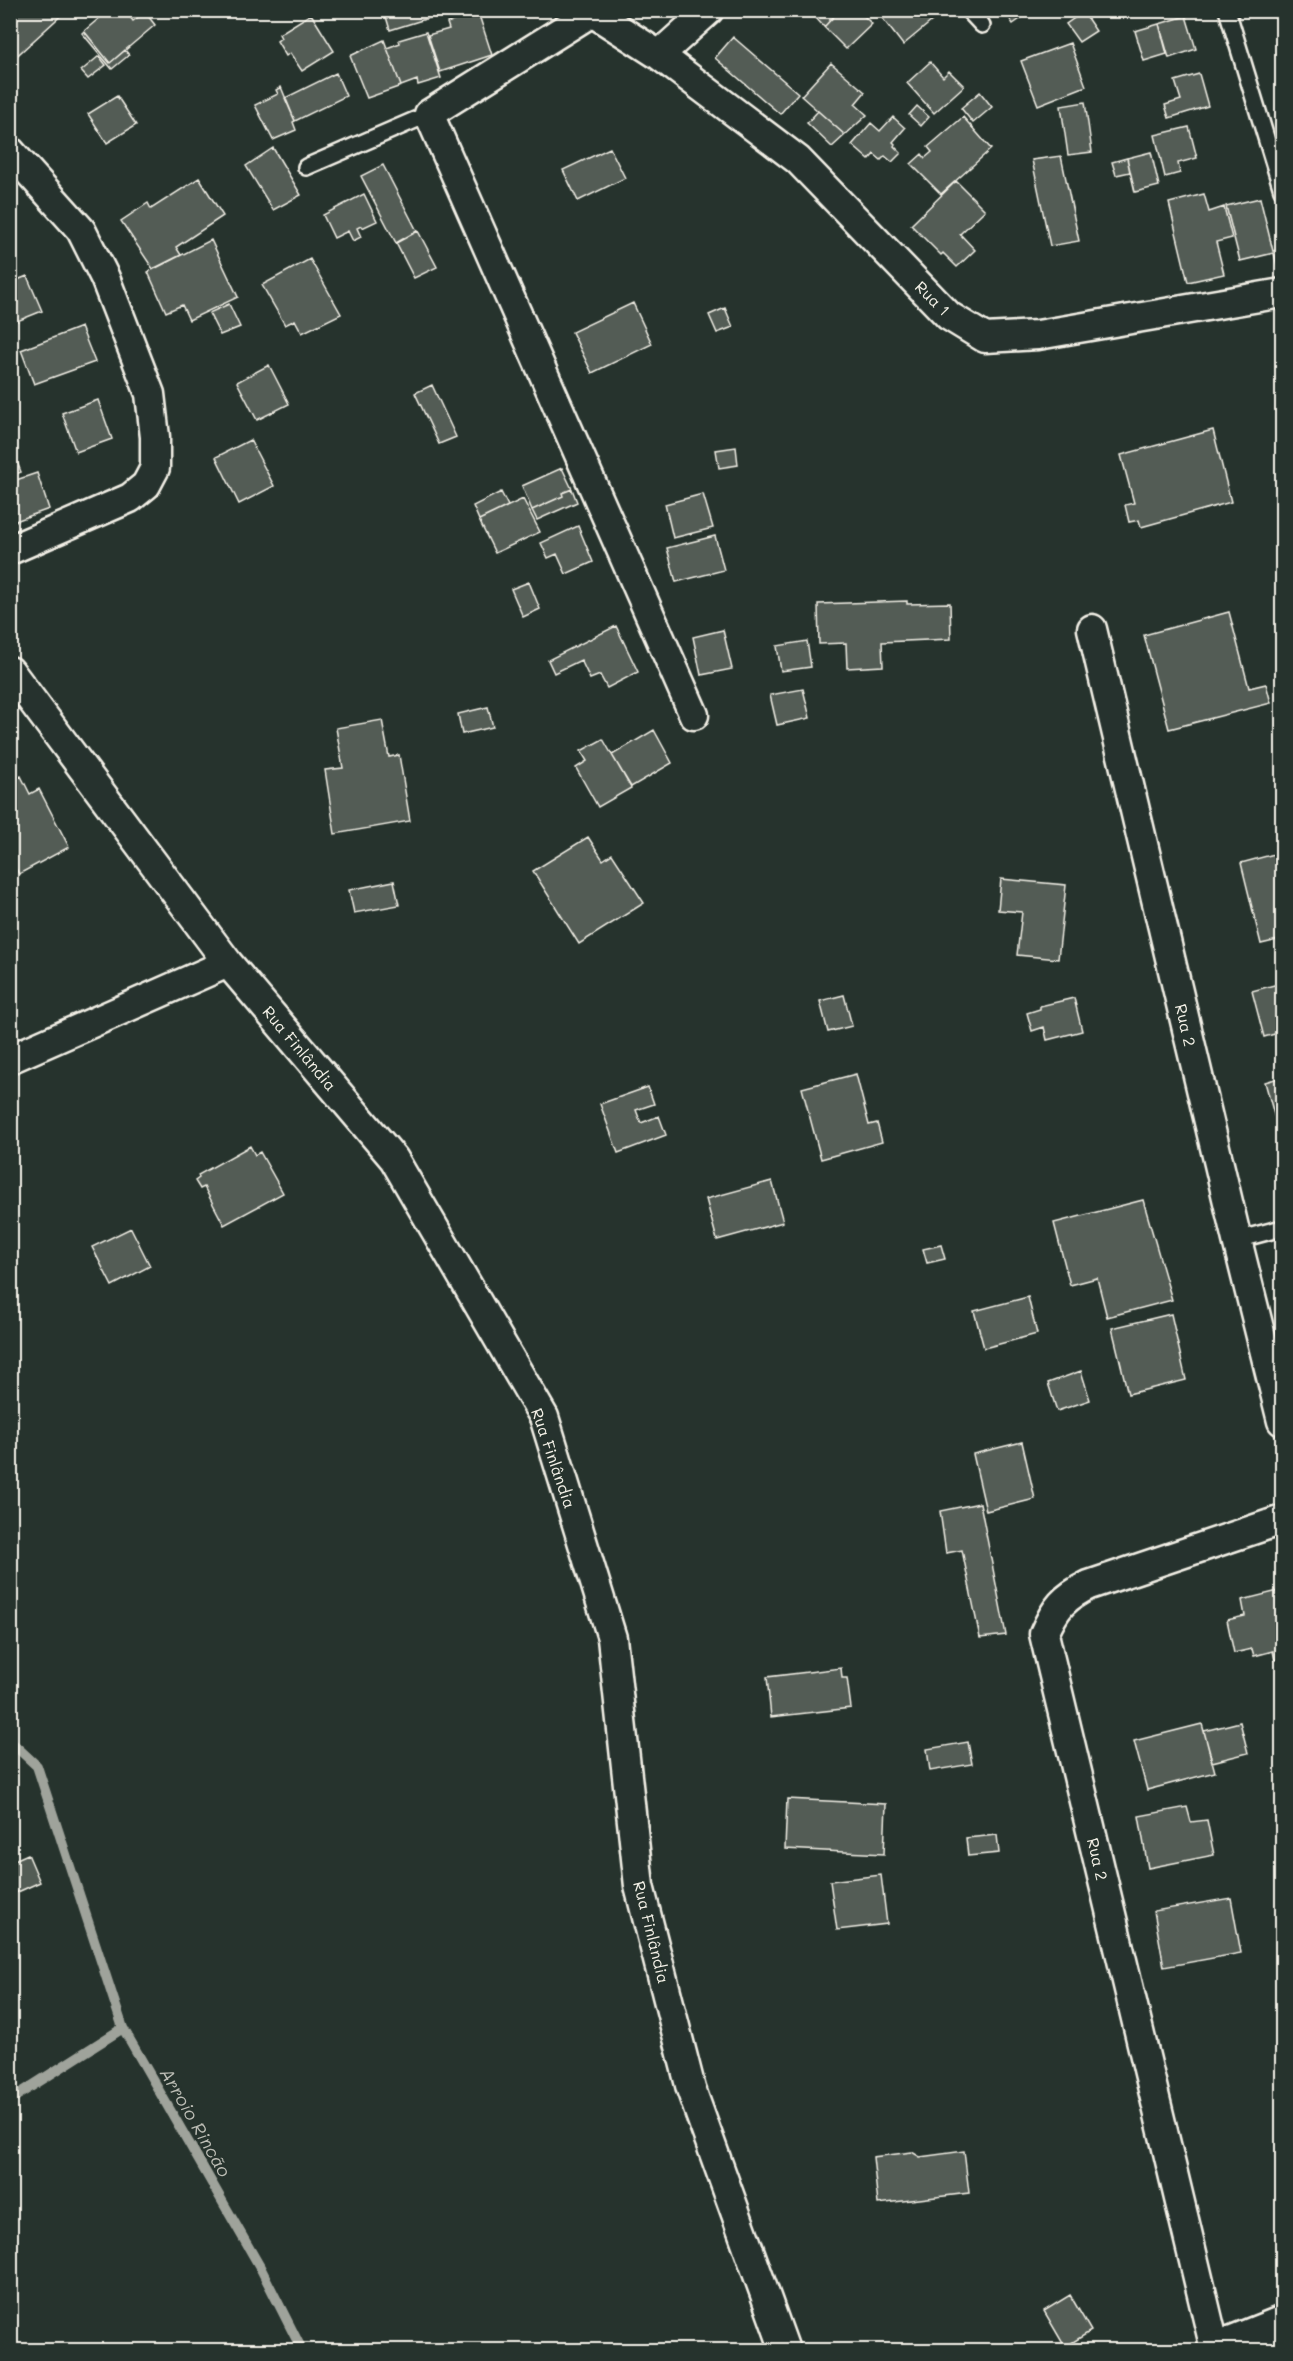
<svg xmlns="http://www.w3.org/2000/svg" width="1293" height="2361" viewBox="0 0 1293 2361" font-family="Mali,sans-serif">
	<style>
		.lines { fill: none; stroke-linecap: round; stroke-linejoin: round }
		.stream { stroke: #9fa39b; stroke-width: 10 }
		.building { fill: #525c55; stroke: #f4f1e8; stroke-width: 1.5 }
		.service-casing { stroke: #f4f1e8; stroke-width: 20 }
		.minor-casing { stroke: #f4f1e8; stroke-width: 33 }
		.tertiary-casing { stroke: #f4f1e8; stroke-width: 38 }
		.service { stroke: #26332d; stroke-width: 15 }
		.minor { stroke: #26332d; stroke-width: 28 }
		.tertiary { stroke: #26332d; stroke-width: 33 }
		.labels { text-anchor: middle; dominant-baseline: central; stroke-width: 4.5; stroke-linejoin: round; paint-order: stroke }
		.street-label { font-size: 16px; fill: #f4f1e8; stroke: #26332d }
		.water-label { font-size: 18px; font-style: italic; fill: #bcbdb5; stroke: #26332d }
	</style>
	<rect width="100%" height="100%" fill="#26332d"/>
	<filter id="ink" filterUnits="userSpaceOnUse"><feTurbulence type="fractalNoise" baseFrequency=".0167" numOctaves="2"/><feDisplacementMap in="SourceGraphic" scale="12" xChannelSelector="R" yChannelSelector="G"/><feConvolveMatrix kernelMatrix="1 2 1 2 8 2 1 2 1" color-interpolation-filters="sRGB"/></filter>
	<g filter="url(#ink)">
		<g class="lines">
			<path class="stream" d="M10 1741 37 1766 123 2028
				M10 2100 123 2028 260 2267 302 2350"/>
		</g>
		<path class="building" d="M10 10H67L10 62Z
			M109 10H125L133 21 145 12 155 25 110 63 84 31Z
			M384 10H430L432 17 390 30Z
			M809 10H840L824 27Z
			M840 10H858L872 24 846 49 824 27Z
			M893 10H933L938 16 903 45 883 19Z
			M1004 10H1033L1013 24Z
			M478 12 492 55 440 72 428 35 449 29 447 23Z
			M1083 12 1096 31 1079 42 1066 24Z
			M311 14 334 51 302 71 290 53 286 56 277 41 281 38 279 34Z
			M1186 16 1196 49 1169 58 1159 24Z
			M1159 24 1167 54 1144 61 1135 31Z
			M84 31 110 63 125 50 129 55 112 69 82 33Z
			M426 32 441 78 418 85 417 80 401 86 387 48 400 43 399 40Z
			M733 37 798 93 780 114 715 58Z
			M384 40 401 86 367 98 350 56Z
			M1070 43 1086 86 1038 105 1021 61Z
			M99 56 106 65 88 79 81 71Z
			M930 62 943 77 949 71 964 86 934 113 907 83Z
			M831 63 865 92 855 104 867 115 845 135 801 96Z
			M336 73 346 96 295 121 285 98Z
			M1199 74 1208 106 1169 118 1165 105 1181 100 1175 81Z
			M281 87 295 121 293 122 296 130 273 140 255 105 278 94 276 90Z
			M980 92 992 107 973 123 961 108Z
			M117 96 136 125 107 143 88 114Z
			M1085 102 1092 152 1068 155 1061 106Z
			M917 106 929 117 921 126 909 115Z
			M818 111 845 135 832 147 807 123Z
			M893 117 905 128 893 142 895 144 894 146 901 153 892 162 885 156 881 160 874 154 869 160 852 145 871 123 880 131Z
			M963 117 991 149 941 194 911 164 922 154 925 158 932 152 928 147Z
			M1189 127 1197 158 1178 163 1180 173 1165 177 1155 135Z
			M273 148 301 195 273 210 246 166Z
			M610 148 625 178 578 201 563 170Z
			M1151 152 1159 186 1135 192 1127 158Z
			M1061 156 1079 241 1050 246 1032 160Z
			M1127 158 1130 172 1116 175 1112 162Z
			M383 165 417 231 396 243 361 176Z
			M199 178 223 216 176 247 181 255 153 269 121 221 148 203 151 209Z
			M956 181 985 210 960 234 975 250 957 267 943 253 941 255 911 225Z
			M364 194 377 221 362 228 361 226 357 228 361 237 353 241 348 231 334 238 323 215Z
			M1204 194 1209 212 1224 207 1232 238 1216 242 1224 274 1188 282 1169 203Z
			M1260 198 1273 251 1282 249V273L1279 274 1274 253 1240 261 1226 206Z
			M418 231 437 267 414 278 396 243Z
			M211 240 238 297 189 320 182 305 166 312 148 272Z
			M310 259 341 314 302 333 295 320 285 325 262 285Z
			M27 276 42 311 10 324V283Z
			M633 303 652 344 592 373 572 332Z
			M229 304 240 327 220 335 209 313Z
			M725 308 733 327 717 333 709 315Z
			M81 327 95 362 34 384 21 350Z
			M269 365 289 404 257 420 237 382Z
			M432 385 456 437 439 444 415 393Z
			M98 400 112 439 76 452 62 413Z
			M1213 430 1231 502 1141 527 1139 520 1129 522 1125 505 1134 503 1121 455Z
			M250 440 274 486 239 504 216 457Z
			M10 444 21 472 10 476Z
			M736 447 738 465 719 468 716 450Z
			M562 468 572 489 562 493 563 496 532 510 522 486Z
			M37 473 49 509 10 523V482Z
			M572 489 577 502 537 520 532 510 563 496 562 493Z
			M501 492 508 506 479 520 473 506Z
			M703 494 713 528 673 538 665 504Z
			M523 499 540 532 495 553 479 520Z
			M578 526 593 562 566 574 557 554 548 558 541 543Z
			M715 536 724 570 676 582 667 548Z
			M529 582 540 609 523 617 511 589Z
			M907 601V604L950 603 951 639 882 642 883 666 847 668 846 643 819 644 818 604Z
			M1229 612 1249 688 1266 684 1271 703 1169 729 1144 635Z
			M616 626 638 672 607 688 600 675 590 679 581 660 554 673 548 660Z
			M723 630 732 669 701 675 693 637Z
			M807 641 811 667 781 671 777 646Z
			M803 689 810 718 777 725 770 695Z
			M488 707 493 727 462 734 458 714Z
			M382 720 389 757 399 755 410 821 335 834 325 770 343 768 336 728Z
			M654 730 672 763 631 787 612 755Z
			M603 739 631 788 598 807 576 768 587 761 581 751Z
			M21 776 30 794 39 789 69 847 19 874 10 858V828L13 827 10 824V781Z
			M588 837 603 860 612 854 644 903 579 944 533 871Z
			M1282 852V939L1261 944 1241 863Z
			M1001 879 1066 885 1058 959 1017 955 1022 912 998 910Z
			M394 881 399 905 354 913 349 890Z
			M1282 983V1032L1264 1037 1252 991Z
			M844 995 852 1026 828 1032 820 1001Z
			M1074 998 1082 1031 1047 1040 1044 1027 1032 1031 1027 1013 1040 1009V1006Z
			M856 1074 869 1125 877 1123 882 1142 821 1159 802 1088Z
			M1282 1077V1128L1278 1129 1265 1082Z
			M648 1087 654 1104 636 1110 641 1123 659 1116 666 1135 618 1153 600 1104Z
			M250 1146 255 1155 260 1152 283 1193 224 1225 204 1187 200 1189 195 1181 199 1178 198 1175Z
			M772 1181 783 1222 717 1240 706 1199Z
			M1143 1200 1172 1300 1107 1317 1097 1278 1070 1285 1054 1223Z
			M131 1228 150 1266 112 1286 92 1247Z
			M941 1245 945 1259 927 1263 923 1249Z
			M1028 1297 1037 1334 984 1348 974 1311Z
			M1171 1314 1186 1380 1128 1394 1112 1328Z
			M1081 1371 1090 1400 1057 1411 1048 1383Z
			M1022 1442 1035 1499 986 1511 973 1454Z
			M980 1503 1006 1635 980 1638 962 1550 946 1553 940 1511Z
			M1282 1590V1659L1275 1660 1273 1651 1254 1656 1252 1649 1234 1653 1227 1620 1245 1616 1242 1600Z
			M841 1668 842 1678H847L851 1708 771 1717 767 1677Z
			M1240 1722 1248 1753 1212 1762 1204 1731Z
			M1202 1724 1215 1772 1147 1790 1134 1741Z
			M968 1742 972 1764 930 1771 927 1749Z
			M787 1799 886 1804 884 1854 785 1849Z
			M1187 1807 1191 1822 1207 1820 1214 1855 1148 1868 1139 1816Z
			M997 1835 999 1853 968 1856 966 1838Z
			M28 1854 40 1882 11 1895 10 1862Z
			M881 1875 887 1924 837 1930 830 1881Z
			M1231 1898 1241 1953 1164 1967 1154 1911Z
			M964 2151 969 2193 878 2204 873 2157 912 2152 920 2157Z
			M1070 2295 1091 2331 1065 2347 1044 2311Z"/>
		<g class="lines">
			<g class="service-casing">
				<path id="service" d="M968 10 982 25
					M1227 10 1282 190
					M306 167 429 114
					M1237 1240 1282 1228"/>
			</g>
			<g class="minor-casing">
				<path id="minor" d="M589 10 659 55 709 10
					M592 12 429 114 694 715
					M659 55 798 160 949 316 985 338 1038 335 1282 293
					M10 151 81 230 105 278 150 394 155 437V468L146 485 130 498 10 550
					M1092 629 1237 1240 1282 1421
					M10 671 228 963 394 1159 544 1417 612 1638 639 1886 691 2089 785 2350
					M10 1059 228 963
					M1215 2349 1044 1634C1055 1608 1064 1597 1089 1585L1282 1520"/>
			</g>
			<g class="tertiary-casing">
				<path id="tertiary" d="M1214 2350 1282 2323"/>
			</g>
			<use href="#service" class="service"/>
			<use href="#minor" class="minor"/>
			<use href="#tertiary" class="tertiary"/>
		</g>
	</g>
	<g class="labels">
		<g class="street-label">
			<text transform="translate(933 298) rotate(45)">Rua 1</text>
			<text transform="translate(1186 1025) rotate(77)">Rua 2</text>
			<text transform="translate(300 1048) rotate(50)">Rua Finlândia</text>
			<text transform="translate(554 1458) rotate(71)">Rua Finlândia</text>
			<text transform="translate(1098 1859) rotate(77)">Rua 2</text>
			<text transform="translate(652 1932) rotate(76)">Rua Finlândia</text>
		</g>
		<g class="water-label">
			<text transform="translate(196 2122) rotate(60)">Arroio Rincão</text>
		</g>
	</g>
	<rect width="1293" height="2361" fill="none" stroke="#26332d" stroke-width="36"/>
	<rect x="18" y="18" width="1257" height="2325" fill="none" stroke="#f4f1e8" stroke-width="2" filter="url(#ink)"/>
</svg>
